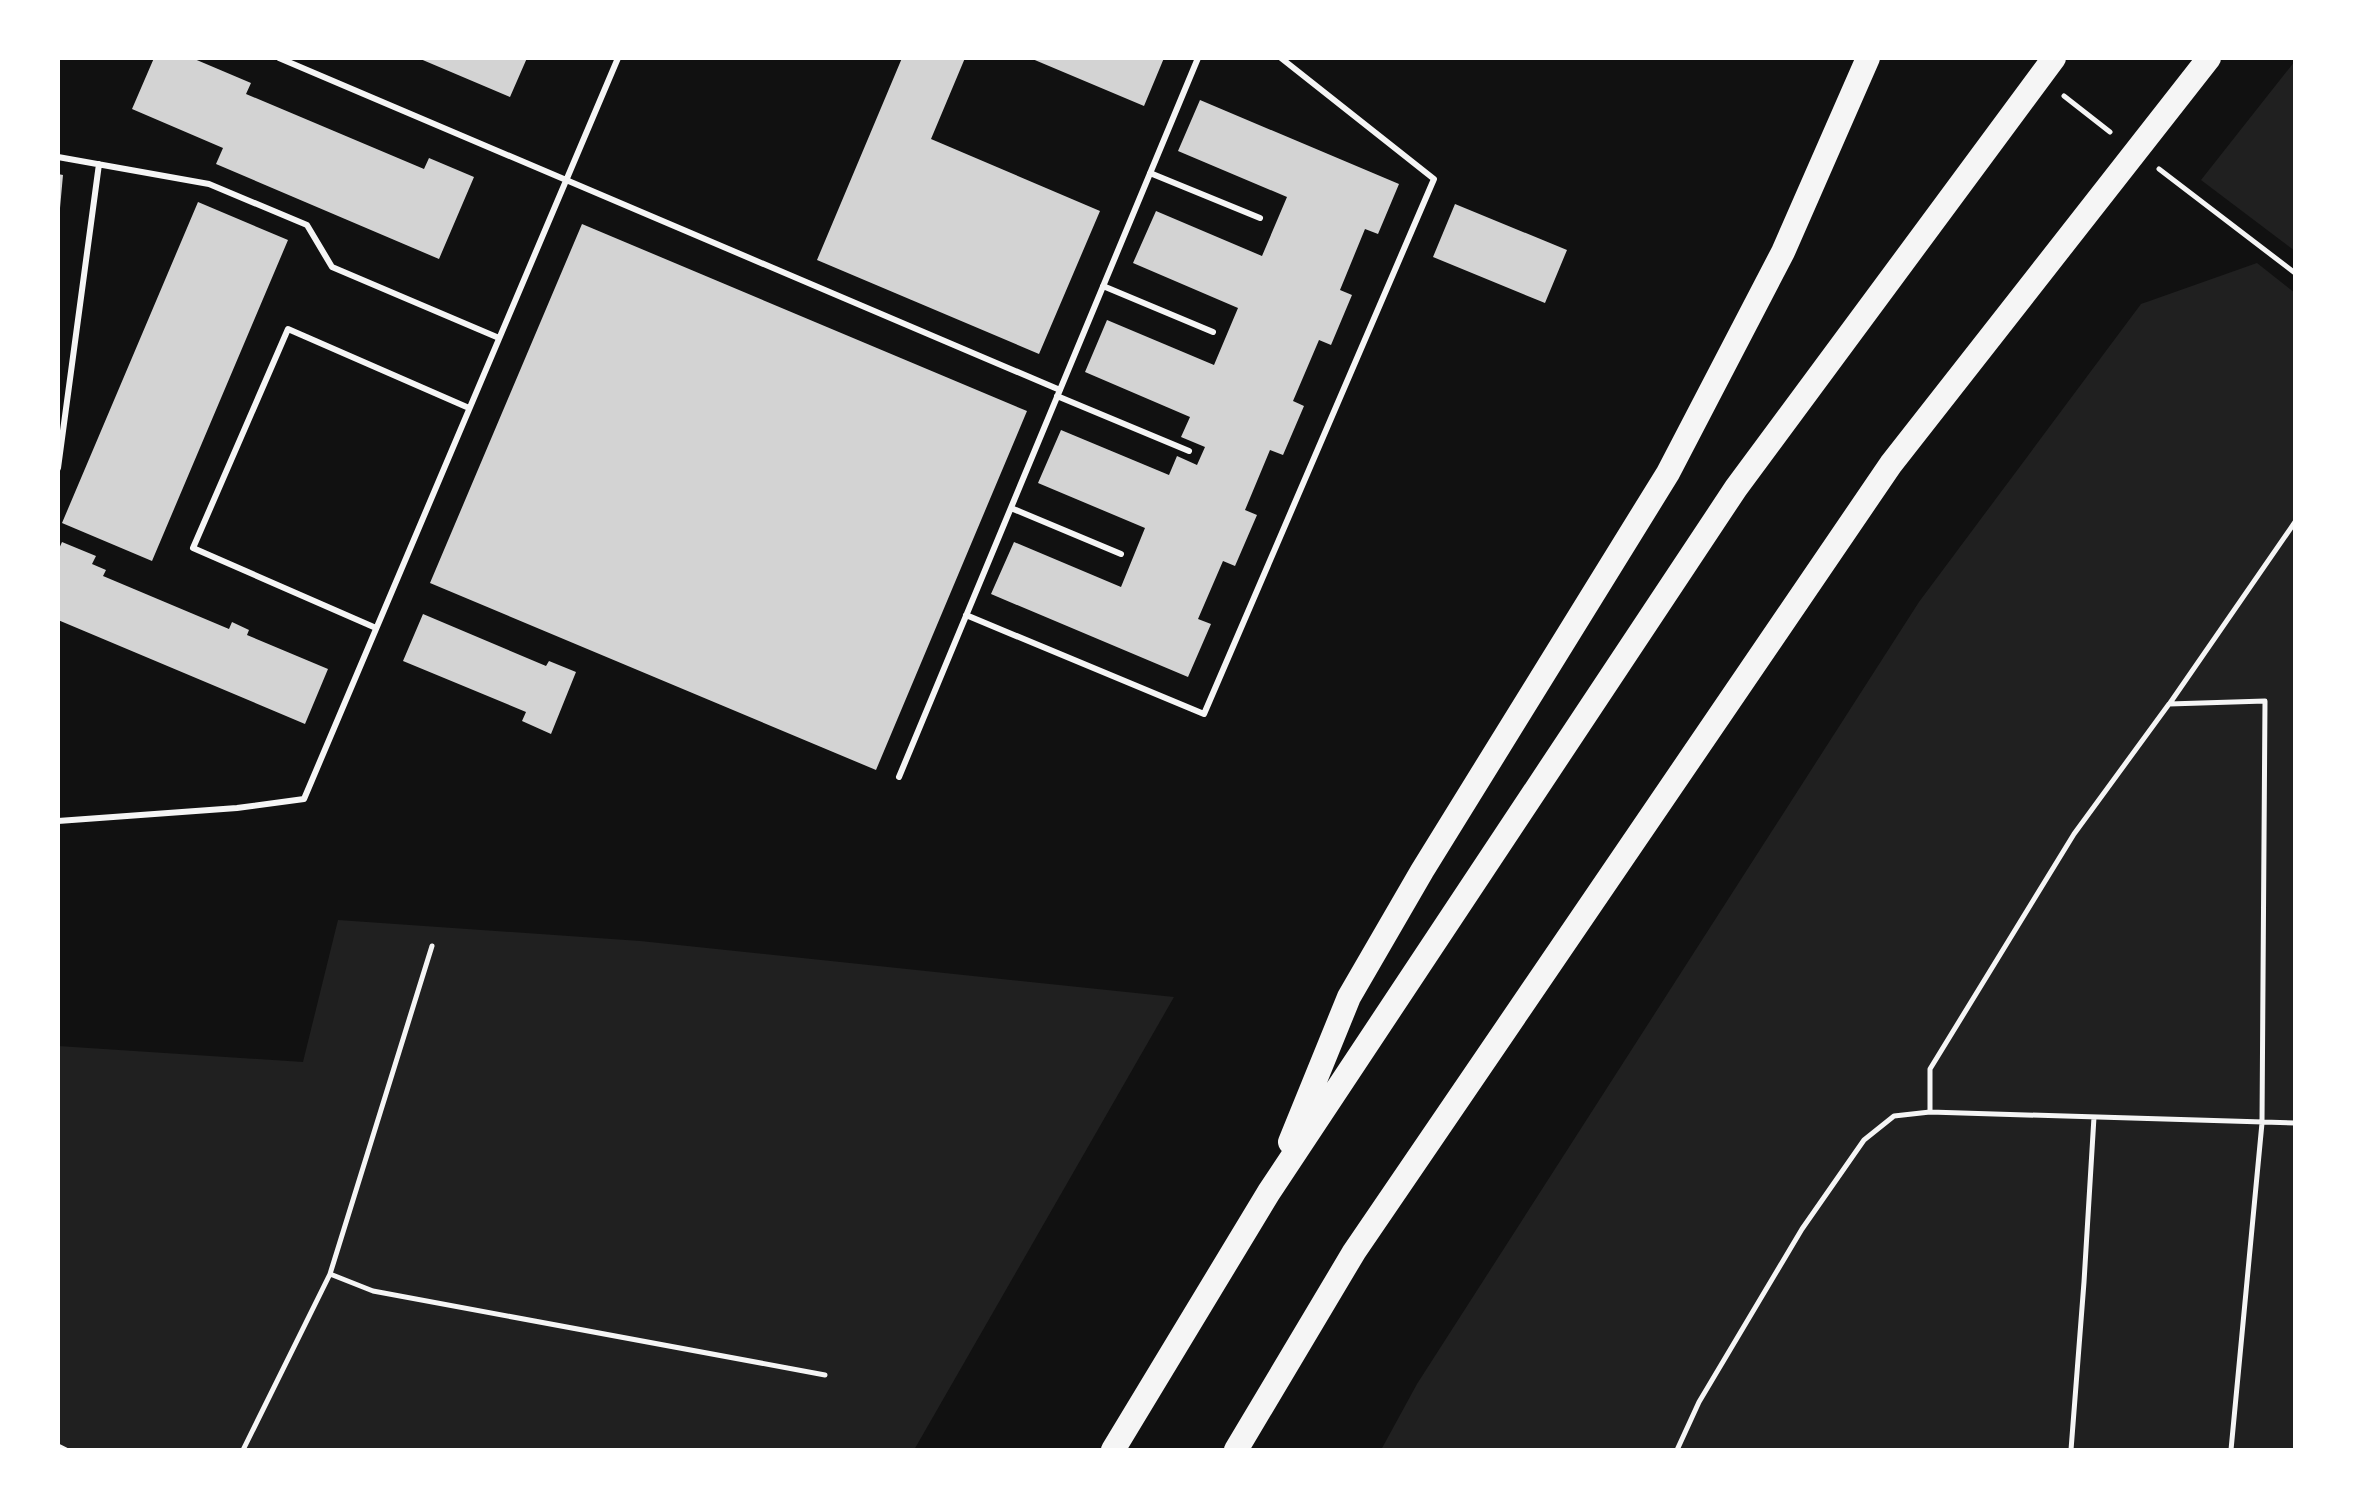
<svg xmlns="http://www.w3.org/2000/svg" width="2353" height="1508" viewBox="0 0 2353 1508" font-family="'Noto Sans',sans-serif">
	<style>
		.green { fill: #202020 }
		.building { fill: #d3d3d3 }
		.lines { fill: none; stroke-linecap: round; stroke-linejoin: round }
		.path { stroke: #f5f5f5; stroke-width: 5 }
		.service { stroke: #f5f5f5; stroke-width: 6 }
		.motorway { stroke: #f5f5f5; stroke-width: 24 }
	</style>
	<rect width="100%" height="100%" fill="#111"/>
	<path class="green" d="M2295 61V251L2201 180Z
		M2257 263 2295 293V1450H1381L1417 1384 1919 602 2141 304Z
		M338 920 640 941 1174 997 914 1450H58V1046L303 1062Z"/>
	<path class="building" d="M154 58H192L251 83 246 94 424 169 429 158 474 177 439 259 216 164 223 148 132 109Z
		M418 58H527L510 97Z
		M902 58H965L931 139 1100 211 1039 354 817 260Z
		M1030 58H1164L1144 106Z
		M1200 100 1399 184 1378 234 1365 229 1340 290 1352 295 1331 345 1319 340 1293 401 1304 406 1283 455 1270 450 1245 510 1257 515 1235 566 1223 561 1198 619 1211 624 1188 677 991 594 1014 542 1121 587 1145 528 1038 483 1061 430 1169 475 1177 456 1197 465 1205 447 1181 437 1190 417 1085 372 1107 320 1214 365 1238 308 1133 263 1156 211 1262 256 1287 197 1178 151Z
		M58 174 63 175 60 208 58 207Z
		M198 202 288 240 152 561 62 523Z
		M1455 204 1567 250 1545 303 1433 257Z
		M582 224 1027 411 876 770 430 583Z
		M62 542 96 556 92 564 106 570 103 576 229 629 232 622 249 630 247 635 328 669 305 724 58 620V551Z
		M423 614 546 666 549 661 576 672 551 734 522 721 526 712 403 661Z"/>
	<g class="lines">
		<path class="path" d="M2064 96 2110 132
			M2159 169 2295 273
			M2170 703 2295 522
			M1930 1112V1069L2074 834 2169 704 2265 701 2262 1123 2231 1450
			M330 1274 373 1291 825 1375
			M58 1446 66 1450
			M243 1450 330 1274 432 946
			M1677 1450 1699 1402 1802 1229 1864 1140 1894 1116 1930 1112 2295 1123
			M2071 1450 2084 1282 2094 1117"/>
		<path class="service" d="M279 58 1060 390
			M58 157 209 184 307 225 332 267 499 338
			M1150 173 1260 218
			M1103 286 1213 332
			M1057 396 1189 451
			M58 468 99 164
			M1011 508 1121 554
			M966 615 1204 714 1434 179 1281 58
			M376 628 193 548 288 329 469 408
			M899 777 1198 58
			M58 821 237 808 304 799 618 58"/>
		<path class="motorway" d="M1290 1142 1349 997 1422 871 1668 473 1783 252 1868 58
			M1113 1450 1269 1192 1736 488 2054 58
			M1236 1450 1354 1252 1891 464 2209 58"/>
	</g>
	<rect width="2353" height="1508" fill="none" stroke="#ffffff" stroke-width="120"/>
</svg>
